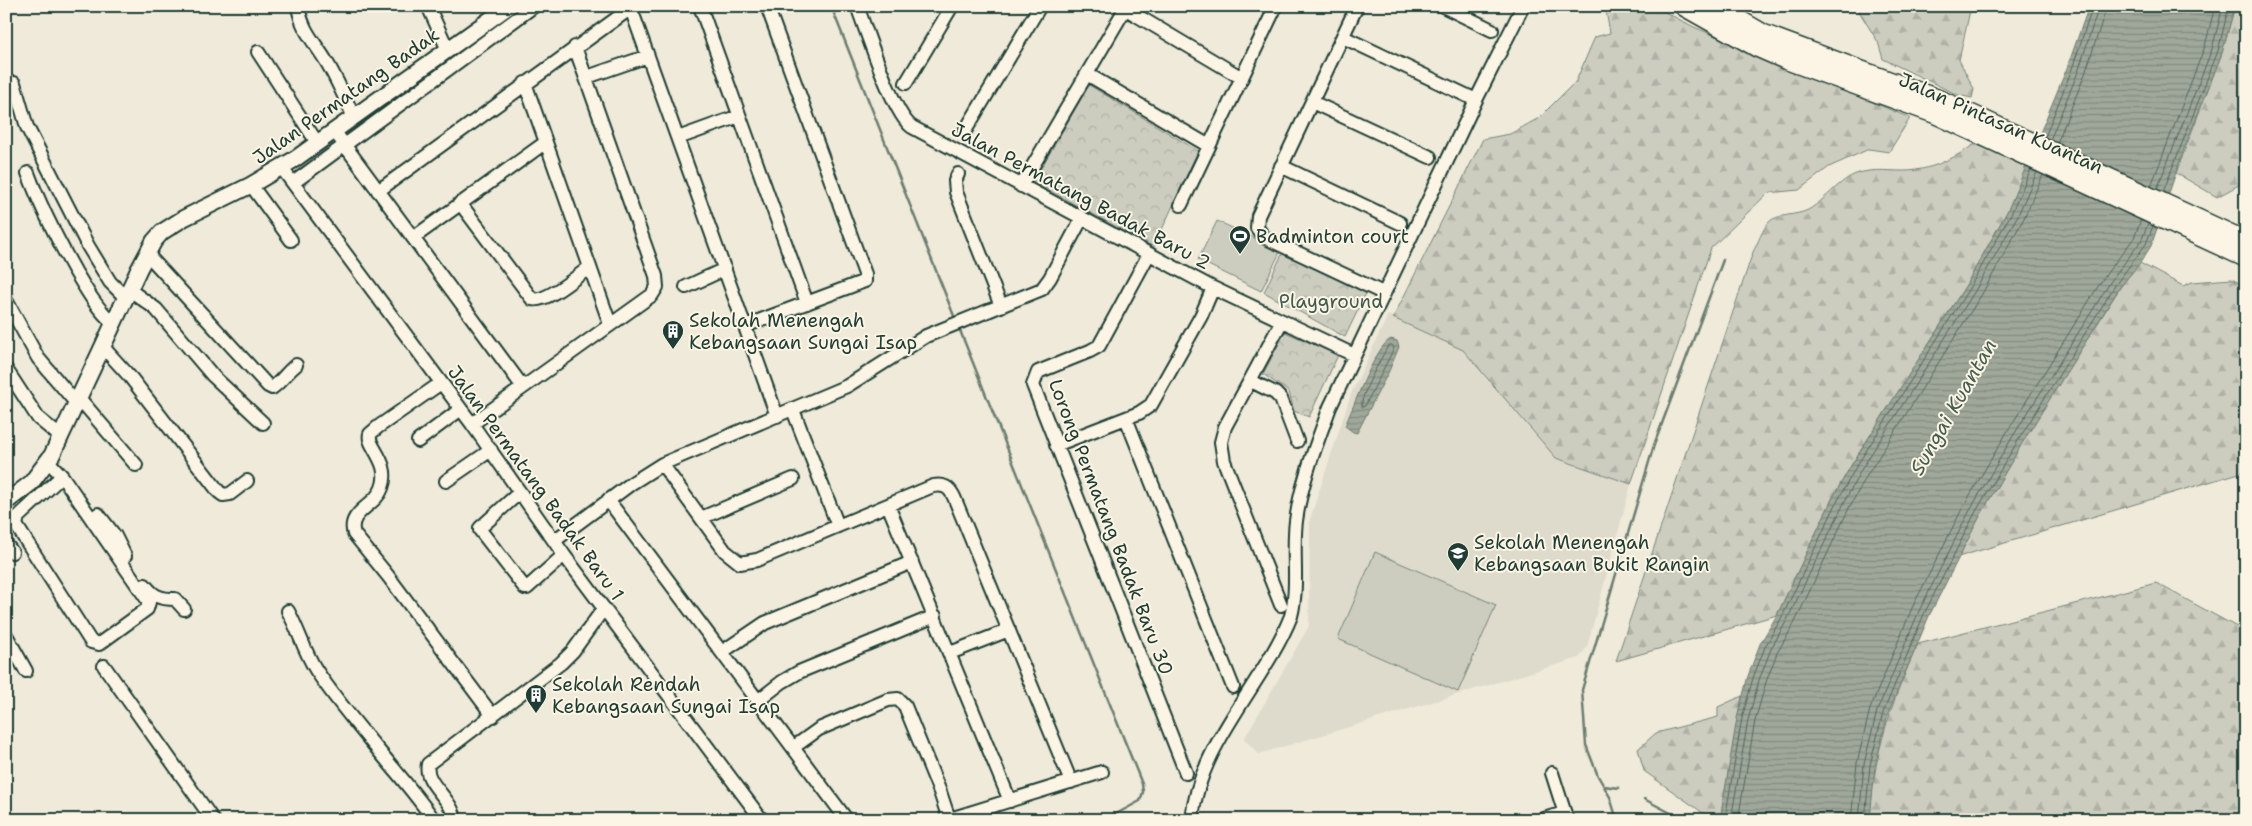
<svg xmlns="http://www.w3.org/2000/svg" width="2252" height="826" viewBox="0 0 2252 826" font-family="'Shantell Sans',sans-serif">
	<style>
		.built { fill: #dedbcc }
		.forest { fill: url(#forest-firs); stroke: #76857a }
		.park { fill: url(#park-crowns); stroke: #76857a }
		.garden { fill: #cccdbf; stroke: #76857a }
		.water { fill: url(#water-rules); stroke: #6c7d71 }
		.lines { fill: none; stroke-linecap: round; stroke-linejoin: round }
		.shore { stroke: #52685d; stroke-width: 1 }
		.stream { stroke: #6c7d71; stroke-width: 2.5 }
		.minor-casing { stroke: #1f3d34; stroke-width: 16 }
		.major-casing { stroke: #1f3d34; stroke-width: 19 }
		.highway-casing { stroke: #1f3d34; stroke-width: 21 }
		.minor { stroke: #fcf5e5; stroke-width: 12 }
		.major { stroke: #fcf5e5; stroke-width: 15 }
		.highway { stroke: #fcf5e5; stroke-width: 18 }
		.labels { text-anchor: middle; dominant-baseline: central; stroke-width: 4; stroke-linejoin: round; paint-order: stroke }
		.street-label { font-size: 19px; fill: #1f3d34; stroke: #fcf5e5 }
		.poi-label { font-size: 19px; fill: #1f3d34; stroke: #fcf5e5; text-anchor: start }
		.park-label { font-size: 19px; fill: #425a50; stroke: #fcf5e5 }
		.water-label { font-size: 20px; font-style: italic; fill: #455d53; stroke: #fcf5e5 }
	</style>
	<defs>
		<pattern id="forest-firs" width="22" height="20" patternUnits="userSpaceOnUse" patternTransform="scale(1.25)"><rect width="22" height="20" fill="#cccdbf"/><path d="M5 1l3.5 6h-7zM16 11l3.5 6h-7z" fill="#afb1a5"/></pattern>
		<pattern id="park-crowns" width="20" height="18" patternUnits="userSpaceOnUse" patternTransform="scale(1.25)"><rect width="20" height="18" fill="#cccdbf"/><path d="M2 6a3 3 0 1 1 6 0M12 15a3 3 0 1 1 6 0" fill="none" stroke="#afb1a5"/></pattern>
		<pattern id="water-rules" width="6" height="5" patternUnits="userSpaceOnUse" patternTransform="scale(1.25)"><rect width="6" height="5" fill="#9fa89a"/><path d="M0 2.5h6" fill="none" stroke="#818a7e"/></pattern>
	</defs>
	<rect width="100%" height="100%" fill="#efeada"/>
	<filter id="ink" filterUnits="userSpaceOnUse"><feTurbulence type="fractalNoise" baseFrequency=".02" numOctaves="2"/><feDisplacementMap in="SourceGraphic" scale="10" xChannelSelector="R" yChannelSelector="G"/><feConvolveMatrix kernelMatrix="1 2 1 2 8 2 1 2 1" color-interpolation-filters="sRGB"/></filter>
	<g filter="url(#ink)">
		<path class="built" d="M1388 315 1463 350 1556 458 1631 484 1587 647 1579 658 1259 754 1244 739 1309 626 1310 519 1351 394Z"/>
		<path class="forest" d="M1600 6H1653L1694 27 1910 118 1889 152 1869 149 1829 167 1799 190 1768 193 1711 248 1631 484 1556 458 1463 350 1393 318 1483 139 1510 134 1539 118 1576 81 1595 37 1610 33 1606 11Z
			M1858 6H1971L1959 60 1974 89 1972 98 1958 95 1883 59 1878 42 1860 13Z
			M2235 6H2246V181L2217 197 2176 173 2222 53Z
			M1975 144 2028 164 2008 210 1966 285 1852 464 1833 497 1777 615 1616 661 1753 252C1758 243 1762 230 1769 222 1776 214 1796 216 1808 210 1828 199 1841 176 1863 172 1881 168 1899 173 1916 170 1938 167 1957 156 1975 144Z
			M2140 263 2183 286 2192 282 2232 279 2246 287V471L1958 557C1999 479 2044 404 2092 332 2108 309 2120 283 2140 263Z
			M2156 583 2246 632V820H1870C1873 754 1891 703 1918 644Z
			M1742 696 1720 820H1713L1644 771 1638 749 1656 733 1718 717V707Z"/>
		<path class="park" d="M1089 85 1198 151 1154 247 1033 182Z
			M1283 252 1368 289 1345 337 1264 292Z
			M1285 332 1338 355 1309 417 1294 411 1289 392 1263 374Z"/>
		<path class="garden" d="M1217 221 1281 250 1261 291 1198 260Z
			M1375 552 1496 605 1458 692 1338 639Z"/>
		<path class="water" d="M2089 6H2235L2222 53 2184 149 2151 246 2140 263 2120 287 2023 442 1980 516 1929 616 1888 714 1875 766 1870 820H1720L1737 718 1748 676 1760 644 1777 615 1833 497 1852 464 1966 285 2008 210 2067 68Z
			M1391 339 1397 341 1399 347 1389 371 1357 433 1353 432 1345 426C1353 408 1376 345 1391 339Z"/>
		<g class="lines">
			<path class="shore" d="M2045 137 2072 69 2093 6
				M2050 140 2078 72 2099 6
				M2057 143 2085 74 2107 6
				M2151 186 2205 46 2215 6
				M2157 189 2212 49 2223 6
				M2163 192 2218 51 2229 6
				M1392 345 1394 348 1365 406 1362 407C1359 397 1382 357 1388 346Z
				M1725 820 1742 718 1753 678 1765 647 1782 617 1838 500 1856 467 1970 287 2012 212 2031 169
				M1731 820 1748 720 1759 680 1771 649 1787 620 1844 503 1861 470 1975 291 2018 215 2037 172
				M1738 820 1755 721 1766 682 1777 653 1794 624 1850 506 1868 474 1982 294 2024 218 2043 175
				M1851 820 1857 763 1870 709 1912 608 1963 507 2007 432 2104 277 2134 238 2141 220
				M1859 820 1864 764 1877 711 1919 611 1970 510 2013 436 2111 281 2141 241 2148 224
				M1865 820 1870 765 1883 713 1924 614 1975 513 2019 439 2116 284 2146 244 2153 226"/>
			<path class="stream" d="M831 6 956 321
				M959 328 1142 784 1143 792 1140 801 1105 820
				M1604 786 1619 788
				M1644 799 1684 820
				M1617 820 1610 797 1598 776 1586 745 1582 690 1654 445 1723 260"/>
			<g class="minor-casing">
				<path id="minor" d="M298 6C302 31 314 41 326 61 337 79 345 99 354 117
					M428 6 448 50
					M630 6 777 416
					M700 6 807 303
					M857 6C867 32 893 114 912 127L1213 288 1354 355
					M1121 6 1242 78
					M1357 6 1258 216 1257 228 1264 237 1383 293
					M1443 6 1492 30
					M1343 37 1476 100
					M258 52 318 144
					M1087 74 1209 146
					M587 77 648 56
					M14 83 27 127 88 246 110 282 126 298
					M525 83 610 324
					M906 83 952 6
					M1312 102 1430 157
					M965 131 1040 6
					M335 132 523 387
					M678 138 739 116
					M1281 166 1400 223
					M281 167 472 424 564 555 762 820
					M28 173C41 208 57 239 75 271 87 291 97 309 114 324
					M958 174 955 181 956 192 1001 306
					M293 183 534 6
					M251 185 291 240
					M1021 186 1125 9
					M378 191 631 8
					M460 203 532 299C547 303 577 276 590 267
					M1181 205 1276 6
					M413 238 546 142
					M147 254 268 386 272 388C281 382 287 372 296 365
					M1149 254 1099 346 1090 351 1038 372 1033 385 1186 773
					M686 287 725 269
					M130 290 156 309 213 376 263 423
					M6 300 38 358 77 404
					M745 326 865 281V274L767 6
					M103 347 131 378 219 492 223 495 230 494 247 481
					M6 369 38 418 61 437
					M1251 381 1275 393 1281 399 1297 441
					M441 383 378 427 370 434C366 446 392 462 382 488 376 506 346 512 354 534L388 576 493 716
					M79 398 136 465
					M793 410 838 526
					M1126 418 1233 687
					M472 424 652 295 657 287 656 276 575 47
					M418 441 461 409
					M1056 445 1139 413 1151 405 1201 316 1213 288
					M48 461 62 476 149 602 147 609 99 644 91 642 16 525 18 517 62 476
					M662 464 725 551 740 563 757 560 933 486C944 484 949 487 954 497L1071 782
					M446 481 491 450
					M520 492 480 528V530L525 588H527L564 555
					M608 500 847 820
					M888 505 1010 801
					M98 514 115 536 125 556
					M701 518 793 479
					M554 541 632 483 662 464 847 386 926 336 1042 289 1050 278 1082 218
					M6 544 12 552
					M145 585C154 597 161 599 175 599L184 609
					M1281 605 1224 461 1221 442 1225 427 1282 321
					M288 611C299 631 304 651 316 670 351 723 397 768 434 820
					M6 635 26 671
					M722 652 765 623 912 562
					M950 653 1009 630
					M104 666 213 820
					M759 700 782 682 799 672 935 616
					M794 747 819 729 888 700 898 699 905 706 940 792 949 819
					M1552 773 1567 820
					M455 820C453 799 423 783 428 764L561 663 573 651 604 608
					M947 820 1102 772
					M1192 820C1198 745 1264 684 1291 616 1299 585 1292 552 1296 521 1301 482 1317 443 1330 407L1476 100 1523 6
					M1541 820 1564 813"/>
			</g>
			<g class="major-casing">
				<path id="major" d="M6 502 31 483 52 455 139 269 154 241 162 232 184 218 251 185 295 159 509 6"/>
			</g>
			<g class="highway-casing">
				<path id="highway" d="M1683 6 1756 47 1786 60 1935 114 2246 258
					M1716 6 1764 34 1941 100 2246 241"/>
			</g>
			<use href="#minor" class="minor"/>
			<use href="#major" class="major"/>
			<use href="#highway" class="highway"/>
		</g>
	</g>
	<defs>
		<g id="stadium-pin" transform="scale(1.125)"><path d="M0 17L-7.5 6A9.5 9.5 0 1 1 7.5 6Z" fill="#1f3d34" stroke="#fcf5e5"/><path d="M0-5a6.5 5 0 1 0 0 10a6.5 5 0 1 0 0-10ZM-3.5-1.8h7v3.6h-7Z" fill="#fff"/></g>
		<g id="building-pin" transform="scale(1.125)"><path d="M0 17L-7.5 6A9.5 9.5 0 1 1 7.5 6Z" fill="#1f3d34" stroke="#fcf5e5"/><path d="M-4-6H4V6H1V3H-1V6H-4ZM-2.5-4.3h1.7v1.8h-1.7ZM.8-4.3h1.7v1.8H.8ZM-2.5-1h1.7V.8h-1.7ZM.8-1h1.7V.8H.8Z" fill="#fff"/></g>
		<g id="school-pin" transform="scale(1.125)"><path d="M0 17L-7.5 6A9.5 9.5 0 1 1 7.5 6Z" fill="#1f3d34" stroke="#fcf5e5"/><path d="M0-5L7-2L0 1L-7-2ZM-4 1L0 2.5L4 1V4Q0 6-4 4Z" fill="#fff"/></g>
	</defs>
	<g fill-rule="evenodd">
		<use href="#stadium-pin" x="1240" y="236"/>
		<use href="#building-pin" x="673" y="331"/>
		<use href="#school-pin" x="1458" y="553"/>
		<use href="#building-pin" x="536" y="695"/>
	</g>
	<g class="labels">
		<g class="street-label">
			<text transform="translate(346 96) rotate(-35)">Jalan Permatang Badak</text>
			<text transform="translate(2001 123) rotate(24)">Jalan Pintasan Kuantan</text>
			<text transform="translate(1081 196) rotate(28)">Jalan Permatang Badak Baru 2</text>
			<text transform="translate(536 483) rotate(54)">Jalan Permatang Badak Baru 1</text>
			<text transform="translate(1111 527) rotate(69)">Lorong Permatang Badak Baru 30</text>
		</g>
		<g class="poi-label">
			<text x="1256" y="236">Badminton court</text>
			<text x="689" y="320">Sekolah Menengah<tspan x="689" dy="22">Kebangsaan Sungai Isap</tspan></text>
			<text x="1474" y="542">Sekolah Menengah<tspan x="1474" dy="22">Kebangsaan Bukit Rangin</tspan></text>
			<text x="552" y="684">Sekolah Rendah<tspan x="552" dy="22">Kebangsaan Sungai Isap</tspan></text>
		</g>
		<g class="park-label">
			<text x="1331" y="301">Playground</text>
		</g>
		<g class="water-label">
			<text transform="translate(1953 407) rotate(-60)">Sungai Kuantan</text>
		</g>
	</g>
	<rect width="2252" height="826" fill="none" stroke="#fcf5e5" stroke-width="25"/>
	<rect x="12" y="12" width="2227" height="801" fill="none" stroke="#1f3d34" stroke-width="2" filter="url(#ink)"/>
</svg>
